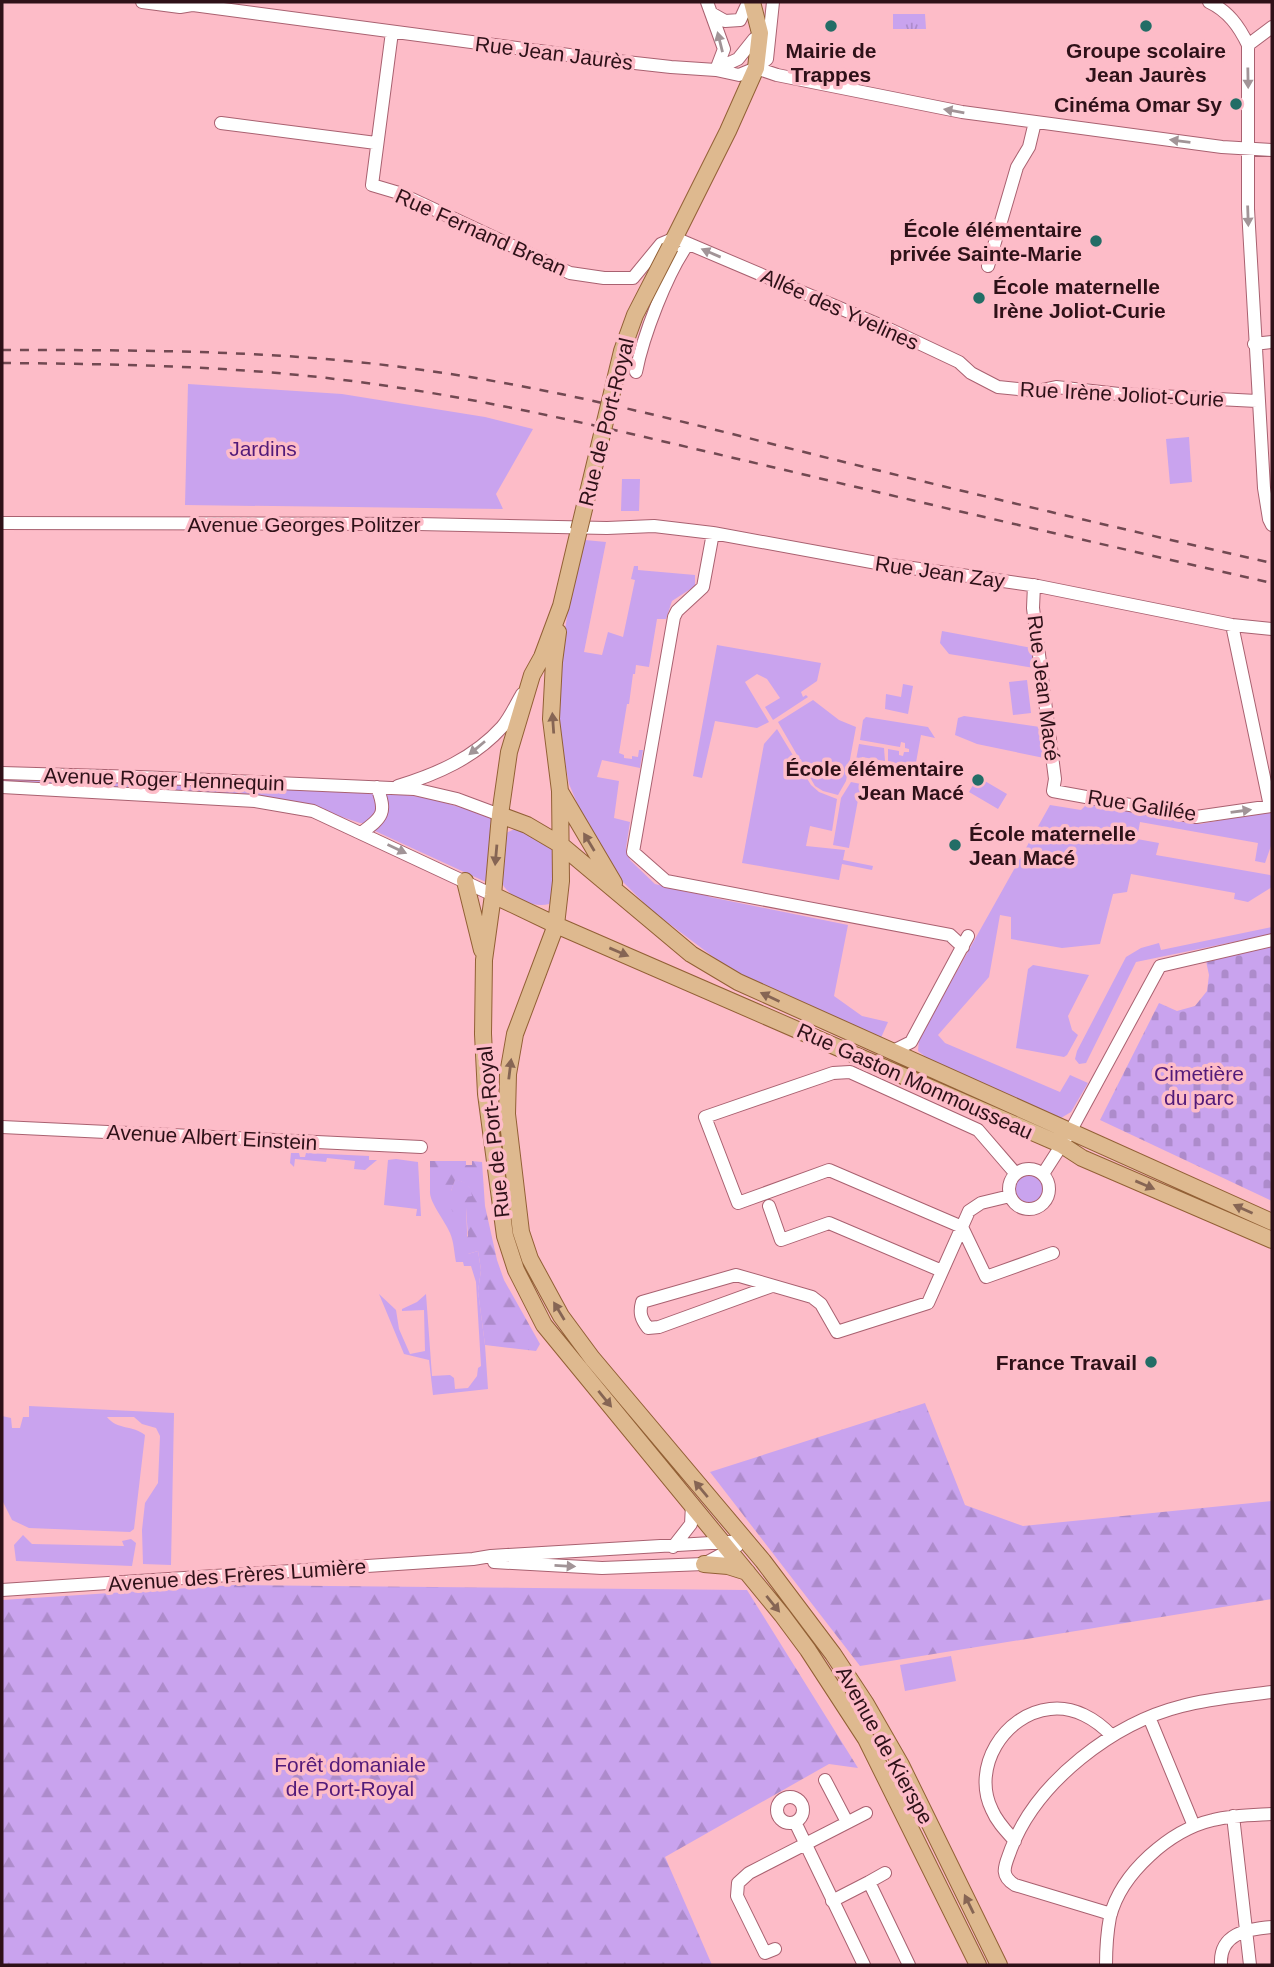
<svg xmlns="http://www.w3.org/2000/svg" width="1274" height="1967" viewBox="0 0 1274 1967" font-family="Helvetica,sans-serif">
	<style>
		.green { fill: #c9a3ee }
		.forest { fill: url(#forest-firs) }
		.cemetery { fill: url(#cemetery-stones) }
		.park { fill: url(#park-tufts) }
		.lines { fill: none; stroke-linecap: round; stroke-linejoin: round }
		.minor-casing { stroke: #a96170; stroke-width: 14 }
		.major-casing { stroke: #926035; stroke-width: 18 }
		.minor { stroke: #fff; stroke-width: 12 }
		.major { stroke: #deb98f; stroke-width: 16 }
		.rail { stroke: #724952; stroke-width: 2.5; stroke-dasharray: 9 9; stroke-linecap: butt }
		.major-bridge-casing { stroke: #926035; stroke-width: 18; stroke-linecap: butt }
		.major-bridge { stroke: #deb98f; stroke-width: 16 }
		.oneway { fill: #a19497 }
		.oneway2 { fill: #866554 }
		.poi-dot { fill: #236d66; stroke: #fdbcc8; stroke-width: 2.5 }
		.labels { text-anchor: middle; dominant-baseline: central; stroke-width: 7; stroke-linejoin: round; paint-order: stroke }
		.poi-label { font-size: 21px; font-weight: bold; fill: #2e1118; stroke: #fdbcc8; text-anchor: end }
		.street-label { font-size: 21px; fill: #2e1118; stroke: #fdbcc8 }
		.park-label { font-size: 21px; fill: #521a79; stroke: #fdbcc8 }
	</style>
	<defs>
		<pattern id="forest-firs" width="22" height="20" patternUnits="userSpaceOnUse" patternTransform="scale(1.75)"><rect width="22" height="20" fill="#c9a3ee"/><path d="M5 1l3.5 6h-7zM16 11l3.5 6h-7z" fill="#ad8bcb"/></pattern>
		<pattern id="cemetery-stones" width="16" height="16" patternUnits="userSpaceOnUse" patternTransform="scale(1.75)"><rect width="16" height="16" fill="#c9a3ee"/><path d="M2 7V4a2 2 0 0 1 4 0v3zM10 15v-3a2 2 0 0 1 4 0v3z" fill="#ad8bcb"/></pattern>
		<pattern id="park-tufts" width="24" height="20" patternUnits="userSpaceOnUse" patternTransform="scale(1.75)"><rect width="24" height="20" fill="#c9a3ee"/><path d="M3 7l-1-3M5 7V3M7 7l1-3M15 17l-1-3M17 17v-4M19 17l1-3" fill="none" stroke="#ad8bcb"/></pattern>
	</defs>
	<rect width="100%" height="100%" fill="#fdbcc8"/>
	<path class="green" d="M188 384 342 394 485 417 533 429 496 494 503 509 185 505Z
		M1189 437 1192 482 1170 484 1166 439Z
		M622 479H640L639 511H621Z
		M585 540 606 542 584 652 602 655 608 632 623 637 635 580 631 579 634 566H638V570L695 575V586L672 601 666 619H657L649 667 636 665 635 674H633L629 704H627L619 753 624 755V758L632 759V756L638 757 639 750H643L640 768 602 760 597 777 619 781 614 818 630 822 626 848 630 860 655 884 691 893 694 889 710 897 848 925 834 996 862 1016 888 1022 880 1040 728 968 651 910 620 879 585 822 569 784 559 732 563 644 570 596Z
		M942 631 1032 648 1034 668 949 654 940 643Z
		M717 645 821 663 817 681 801 692 803 697 806 695 808 697 773 720 765 707 780 698 767 679 757 674 745 682 769 722 757 728 715 721 702 778 693 776Z
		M1027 680 1031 713 1013 715 1009 682Z
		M903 684 913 686 908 714 885 709 886 694 901 697Z
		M813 700 839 720 856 727 846 781 838 795 823 791 815 786 778 722Z
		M964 716 1040 727 1044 758 977 744 955 735 958 718Z
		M866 717 928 727 935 738 921 735 915 768 888 761V749L899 751V755L903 756 904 752H909V749L905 748V743L901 742 900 747 860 740 863 720Z
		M777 729 811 785 819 792 837 799 832 831 810 826 806 846 845 850 843 860 873 866 872 870 842 864 839 880 742 863 764 744Z
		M859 744 884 748 885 761 862 757 860 761 856 760Z
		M2 774 368 791 375 796 378 813 369 823H360L309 806 252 794 2 784Z
		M978 777 1007 794 998 809 969 792Z
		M851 782 861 784 849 848 833 845 841 798Z
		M384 792 428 798 494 817 488 883 375 831Z
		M1088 803 1200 824 1272 811V843L1265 863 1255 861 1258 843 1140 822 1137 839 1159 843 1156 855 1270 875 1272 877V887L1248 902 1234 899 1235 893 1131 874 1127 892 1113 894 1100 944 1062 948 1011 939V917L1000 915 989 977 938 1035 945 1043 1060 1092 1070 1075 1088 1083 1071 1112 1061 1118 931 1061 918 1051 919 1039 1050 805 1081 810Z
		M517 828 554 849 553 898 549 904C533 909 505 896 501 880L506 833Z
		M1272 927V934L1136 962 1086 1063 1079 1064 1075 1059 1077 1051 1126 957 1141 948 1159 943 1161 950Z
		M1033 965 1089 975 1068 1016 1072 1030 1078 1035 1067 1055 1064 1057 1016 1048 1028 969Z
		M291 1153H299L300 1157H305L306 1153 369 1156V1160H377L365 1170 354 1169 355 1161 327 1158 326 1162 295 1159 294 1167 290 1163Z
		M396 1159 418 1162 421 1216H416L417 1209 384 1205 388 1160Z
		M1013 1189a16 16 0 1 1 32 0a16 16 0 1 1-32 0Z
		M455 1179 466 1183 472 1190 473 1196 466 1208 468 1254 478 1251 481 1270 478 1291 485 1345 488 1389 433 1395 429 1360 404 1354 379 1294 396 1310 399 1329 410 1354 425 1351 424 1310 402 1311V1309L417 1302 426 1294 432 1376 450 1375 454 1378 455 1389 468 1388 477 1376 478 1368 481 1366 476 1282 471 1266H464L463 1262H456C454 1252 454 1242 450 1233 445 1221 429 1202 430 1191H451Z
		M29 1406 174 1413 171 1565 143 1564 142 1530 145 1503 158 1483 160 1436 156 1428 142 1424 134 1417H107C117 1430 133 1425 145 1435L134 1529 130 1532 29 1528 12 1520 2 1500V1416L11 1418 12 1428H20L23 1417H29Z
		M23 1535 32 1544 124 1546 122 1541 131 1539 136 1543 132 1566 16 1561 14 1545Z
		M951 1656 956 1681 905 1691 900 1665Z"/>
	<path class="forest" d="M430 1161H466V1165H472V1161L482 1162 485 1206 497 1260 504 1280 540 1344 536 1351 485 1345 478 1291 481 1270 478 1251 468 1254 461 1247 468 1236 466 1208 453 1212 450 1207 460 1198 472 1196C471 1185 465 1182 455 1180L451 1191H430Z
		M925 1403 965 1505 1023 1526 1272 1501V1599L860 1666 710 1472Z
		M235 1585 747 1590 858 1768 829 1764 665 1857 712 1965H2V1600Z"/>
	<path class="cemetery" d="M1272 947V1201L1100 1120 1159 1003 1177 1011 1195 1006 1207 991 1209 975 1206 961Z"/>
	<path class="park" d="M893 14H925L926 29H893Z"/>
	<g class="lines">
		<g class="minor-casing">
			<path id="minor" d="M142 2 180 7 192 5
				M183 2 193 5 599 59 671 67 716 70 739 75 756 68 767 59 773 2
				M707 2 724 49 716 70
				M1209 2C1228 11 1239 26 1248 45V209L1264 488 1269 519 1272 525
				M711 13 725 21 740 20 747 5
				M392 32 372 185 399 193 570 273 604 278H633L661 244 675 238 889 329 959 362 971 373 998 387 1037 391 1056 387 1119 394 1257 401
				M1248 45 1272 27
				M756 68 777 75 962 112 1222 147 1272 150
				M716 69 738 59 754 39
				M221 123 376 143
				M988 266 1017 167 1029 147 1035 122
				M1254 344 1272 342
				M636 372C643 336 667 273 688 244
				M2 523 418 524 607 528 654 526 713 533 877 563 1038 586 1232 625 1272 629
				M713 533 703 587 677 611 674 617 633 852 666 881 950 935 963 947
				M1034 585 1033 608 1055 779 1053 791 1196 817 1272 806
				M1232 625 1270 806
				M2 773 139 777 414 789 457 799 500 815
				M398 786C437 774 474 758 502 727 510 718 516 704 522 694
				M2 787 255 801 313 811 493 895
				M361 833C383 817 387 813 377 787
				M891 1052 911 1042 968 936
				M2 1127 421 1147
				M1009 1189a20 20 0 1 1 40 0a20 20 0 1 1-40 0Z
				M1016 1174 978 1130 850 1072 833 1073 705 1117 738 1203 829 1170 962 1227 986 1277 1053 1253
				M1043 1174 1070 1132 1160 966 1272 940
				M769 1206 781 1240 829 1223 942 1271
				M772 1286 659 1327 648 1328C641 1319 639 1313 642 1302L736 1275 812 1297 821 1304 837 1332 928 1303 969 1211 981 1203 1010 1196
				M673 1547 691 1524 692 1505
				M494 1562 602 1568 704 1564 737 1546
				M2 1590 473 1559 491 1556 745 1541
				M1149 1717 1194 1826
				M825 1780 847 1822
				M777 1810a13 13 0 1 1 26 0a13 13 0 1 1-26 0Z
				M1233 1816 1250 1965
				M795 1822 864 1965
				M1015 1841C1006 1831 997 1822 992 1810 971 1768 1004 1714 1050 1709 1074 1706 1096 1719 1112 1736
				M869 1882 885 1873
				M832 1901 869 1882 909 1965
				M1111 1914 1015 1885C998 1875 1006 1864 1011 1849 1037 1781 1114 1723 1182 1706 1211 1698 1243 1696 1272 1692
				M775 1949 765 1953 737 1896 738 1883 749 1873 866 1813
				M1106 1965C1106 1949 1107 1933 1110 1917 1121 1873 1170 1830 1213 1820 1232 1815 1252 1815 1272 1814
				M1221 1965C1219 1934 1246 1929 1272 1927"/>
		</g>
		<g class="major-casing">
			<path id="major" d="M670 247 728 131 756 68 760 33 752 2
				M579 530 561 606 542 657 532 675 509 752 500 815 493 895 484 960 483 1034 486 1094 505 1236 516 1270 544 1325 782 1615 808 1650 866 1739 978 1965
				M558 632 554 662 551 719 560 791 561 881 556 925 515 1034 508 1074 507 1114 521 1232 530 1259 561 1316 592 1358 763 1561 833 1654 866 1704 901 1765 999 1965
				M561 793 614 883
				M500 815 527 825 561 845 691 954 738 982 1272 1222
				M465 881 482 950
				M493 895 556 925 1062 1145 1082 1158 1272 1240
				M704 1564 728 1566 747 1572"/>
		</g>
		<use href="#minor" class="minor"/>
		<use href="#major" class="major"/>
		<path class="rail" d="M2 350C142 350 284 350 423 370 563 389 699 426 836 460 981 496 1126 530 1272 563
			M2 363C121 364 240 366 359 382 503 401 643 437 785 470 947 509 1110 546 1272 583"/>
		<g class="major-bridge-casing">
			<path id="major-bridge" d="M579 530 622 351 635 315 670 247"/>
		</g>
		<use href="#major-bridge" class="major-bridge"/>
	</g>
	<defs><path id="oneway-solid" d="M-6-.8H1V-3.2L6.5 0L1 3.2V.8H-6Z" transform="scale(1.75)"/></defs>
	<g class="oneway">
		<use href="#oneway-solid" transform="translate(720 42) rotate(-104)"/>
		<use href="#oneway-solid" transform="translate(1248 78) rotate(89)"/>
		<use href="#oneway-solid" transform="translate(954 111) rotate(-170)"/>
		<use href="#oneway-solid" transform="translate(1180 141) rotate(-173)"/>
		<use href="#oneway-solid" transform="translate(1248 216) rotate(88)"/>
		<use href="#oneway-solid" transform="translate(711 253) rotate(-157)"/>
		<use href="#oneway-solid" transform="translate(477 748) rotate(140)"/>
		<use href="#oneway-solid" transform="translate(1241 811) rotate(-8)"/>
		<use href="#oneway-solid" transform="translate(397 849) rotate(25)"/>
		<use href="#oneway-solid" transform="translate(565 1566) rotate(3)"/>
	</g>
	<g class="oneway2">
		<use href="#oneway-solid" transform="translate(553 723) rotate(-94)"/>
		<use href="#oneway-solid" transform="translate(589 842) rotate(-121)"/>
		<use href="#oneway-solid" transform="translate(496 855) rotate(95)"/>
		<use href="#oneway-solid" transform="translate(619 952) rotate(23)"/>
		<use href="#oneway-solid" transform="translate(770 997) rotate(-155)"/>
		<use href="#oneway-solid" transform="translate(510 1069) rotate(-83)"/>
		<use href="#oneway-solid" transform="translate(1145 1185) rotate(23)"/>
		<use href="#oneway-solid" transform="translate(1243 1209) rotate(-156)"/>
		<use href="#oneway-solid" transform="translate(559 1311) rotate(-121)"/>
		<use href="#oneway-solid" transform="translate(605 1399) rotate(51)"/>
		<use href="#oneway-solid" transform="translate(701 1489) rotate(-130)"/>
		<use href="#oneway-solid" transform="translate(773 1604) rotate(51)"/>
		<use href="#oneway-solid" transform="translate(969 1904) rotate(-116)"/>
	</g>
	<g class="poi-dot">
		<circle cx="831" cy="26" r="7"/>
		<circle cx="1146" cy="26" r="7"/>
		<circle cx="1236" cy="104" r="7"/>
		<circle cx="1096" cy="241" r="7"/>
		<circle cx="979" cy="298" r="7"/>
		<circle cx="978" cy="780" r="7"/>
		<circle cx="955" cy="845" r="7"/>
		<circle cx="1151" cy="1362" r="7"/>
	</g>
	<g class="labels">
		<g class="poi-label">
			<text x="831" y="50" text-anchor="middle">Mairie de<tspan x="831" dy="24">Trappes</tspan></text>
			<text x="1146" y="50" text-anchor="middle">Groupe scolaire<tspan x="1146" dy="24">Jean Jaurès</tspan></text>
			<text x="1222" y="104">Cinéma Omar Sy</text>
			<text x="1082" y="229">École élémentaire<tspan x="1082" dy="24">privée Sainte-Marie</tspan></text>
			<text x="993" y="286" text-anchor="start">École maternelle<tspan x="993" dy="24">Irène Joliot-Curie</tspan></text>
			<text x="964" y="768">École élémentaire<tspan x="964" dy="24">Jean Macé</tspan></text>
			<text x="969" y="833" text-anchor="start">École maternelle<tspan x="969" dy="24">Jean Macé</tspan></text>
			<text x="1137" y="1362">France Travail</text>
		</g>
		<g class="street-label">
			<text transform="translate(554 53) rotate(7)">Rue Jean Jaurès</text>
			<text transform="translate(481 232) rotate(24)">Rue Fernand Brean</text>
			<text transform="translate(840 309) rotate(24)">Allée des Yvelines</text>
			<text transform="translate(1122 394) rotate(3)">Rue Irène Joliot-Curie</text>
			<text transform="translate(606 422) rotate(-76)">Rue de Port-Royal</text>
			<text x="304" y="524">Avenue Georges Politzer</text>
			<text transform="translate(940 572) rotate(8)">Rue Jean Zay</text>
			<text transform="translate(1044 688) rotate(83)">Rue Jean Macé</text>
			<text transform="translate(164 779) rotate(2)">Avenue Roger Hennequin</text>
			<text transform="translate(1142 805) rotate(9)">Rue Galilée</text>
			<text transform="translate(915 1081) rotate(24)">Rue Gaston Monmousseau</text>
			<text transform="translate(493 1132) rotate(-96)">Rue de Port-Royal</text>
			<text transform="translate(212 1137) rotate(3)">Avenue Albert Einstein</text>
			<text transform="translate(237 1575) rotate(-4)">Avenue des Frères Lumière</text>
			<text transform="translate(885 1745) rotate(61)">Avenue de Kierspe</text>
		</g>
		<g class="park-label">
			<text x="263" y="448">Jardins</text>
			<text x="1199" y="1073">Cimetière<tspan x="1199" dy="24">du parc</tspan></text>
			<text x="350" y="1764">Forêt domaniale<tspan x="350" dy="24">de Port-Royal</tspan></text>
		</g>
	</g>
	<rect width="1274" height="1967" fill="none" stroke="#2e1118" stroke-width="7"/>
</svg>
